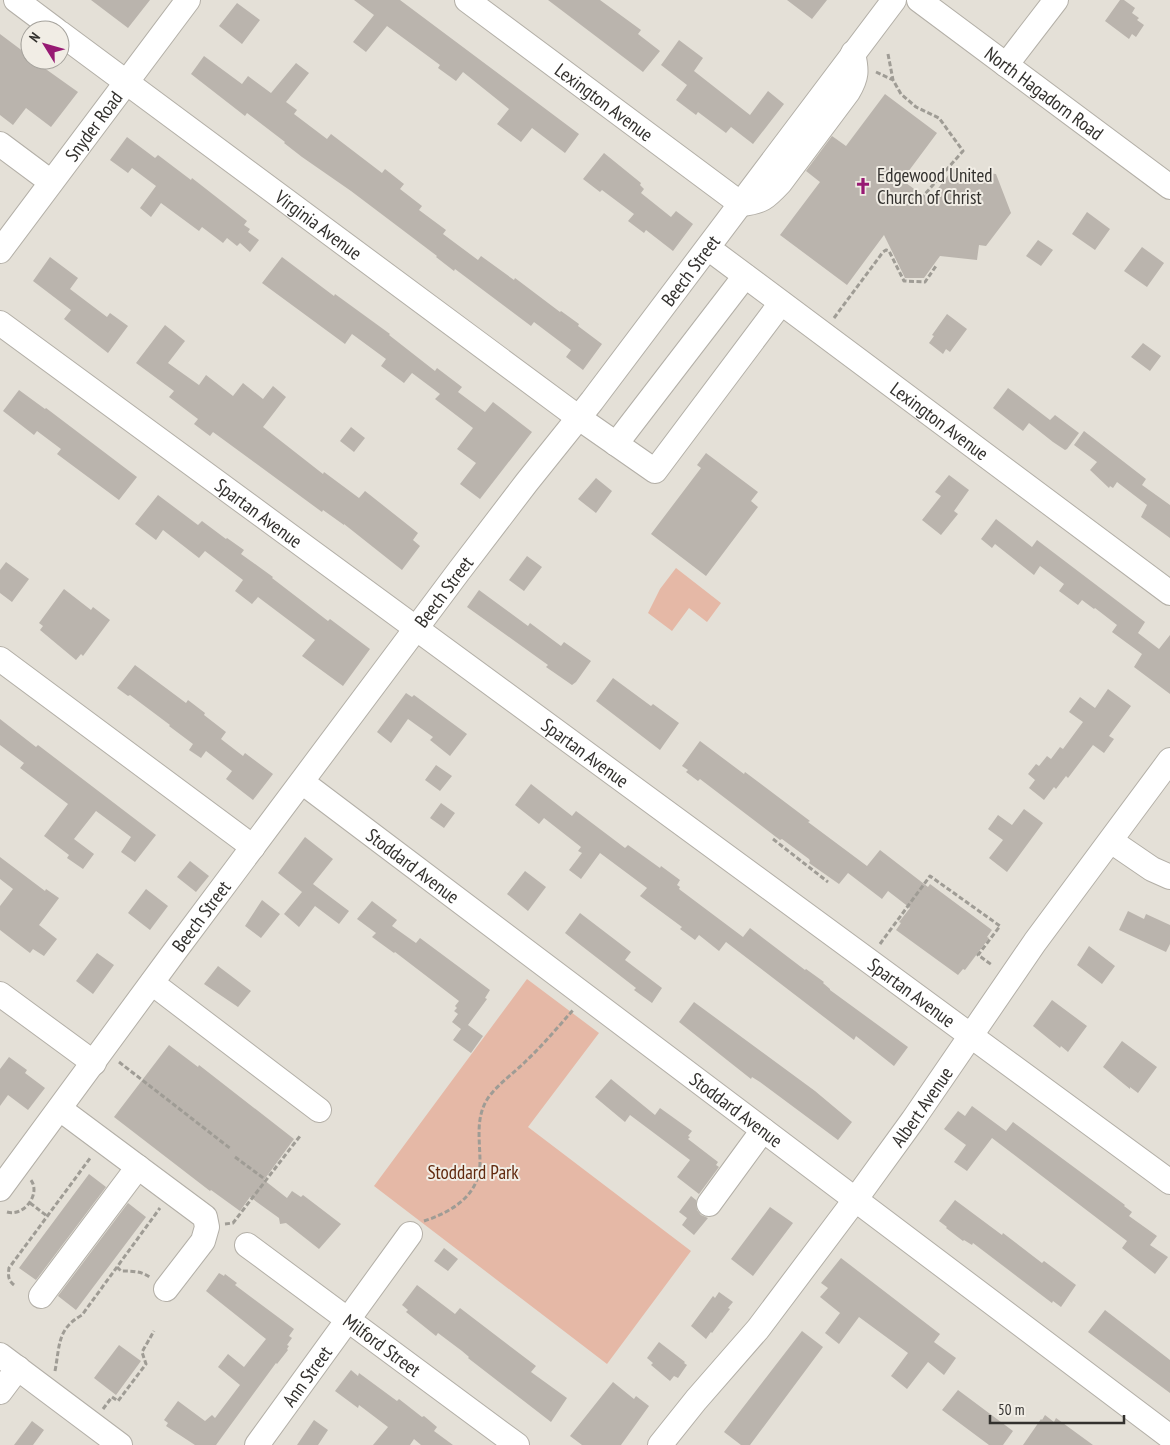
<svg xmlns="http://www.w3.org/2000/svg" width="1170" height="1445" viewBox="0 0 1170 1445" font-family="'PT Sans Narrow',sans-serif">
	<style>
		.green { fill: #e5b8a6 }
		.building { fill: #bab4ad }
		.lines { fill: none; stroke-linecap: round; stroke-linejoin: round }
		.minor-casing { stroke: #b3afa7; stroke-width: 26 }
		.path { stroke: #9f9c95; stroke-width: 3; stroke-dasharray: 5 2.5; stroke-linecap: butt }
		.minor { stroke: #fff; stroke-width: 24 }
		.labels { text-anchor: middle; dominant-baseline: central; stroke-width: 4; stroke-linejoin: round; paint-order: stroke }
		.street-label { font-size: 19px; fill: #33312e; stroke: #f1ede5 }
		.poi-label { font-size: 19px; fill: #33312e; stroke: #f1ede5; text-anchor: start }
		.park-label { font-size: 19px; fill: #61290e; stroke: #f1ede5 }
	</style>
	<rect width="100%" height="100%" fill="#e4e0d7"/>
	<path class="green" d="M676 568 721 603 707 622 689 608 672 631 648 613 660 589Z
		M527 979 599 1033 528 1127 691 1251 607 1364 374 1186Z"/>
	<path class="building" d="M91 0H150L128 28Z
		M354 0H400L579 134 565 153 532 128 521 142 497 124 509 109 463 72 456 81 438 68 440 65 387 26 366 52 353 42 374 15Z
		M548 0H600L641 30 638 34 660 51 643 72Z
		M787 0H827L812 19Z
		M1120 0H1124L1135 8 1132 13 1139 18 1137 20 1144 25 1136 37 1132 34 1129 39 1105 21Z
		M237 3 260 20 242 44 219 26Z
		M0 34 28 55 30 60H33L78 92 51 127 26 108 13 125 0 115Z
		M679 40 703 58 694 71 750 115 768 91 784 104 753 144 731 127 726 133 698 112 696 115 676 100 687 85 661 65Z
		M204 56 242 84 248 76 271 93 296 63 309 73 286 102 297 110 294 114 327 139 331 134 382 173 385 169 404 184 400 189 422 206 419 210 446 230 443 234 478 260 481 256 514 280 515 278 560 312 561 311 579 324 578 326 602 344 583 370 566 357 571 350 534 322 531 326 455 269 454 271 436 257 437 256 351 191 302 157 284 143 285 142 247 113 245 116 191 74Z
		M885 94 937 133 902 180 929 200 953 169 996 174 1011 213 986 246 979 245 977 260 940 256 924 278H905L884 235 847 285 780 235 820 182 806 171 832 136 846 146Z
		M127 137 155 158 158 155 191 180 192 178 247 221 244 225 250 229 248 232 259 240 250 252 240 243 237 246 227 238 223 243 202 227 199 231 161 203 151 217 140 208 156 186 132 168 128 173 110 160Z
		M604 153 641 183 640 185 644 189 641 193 671 217 676 211 693 224 673 251 646 230 644 233 628 221 634 214 602 190 600 192 583 179Z
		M1087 212 1110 229 1095 250 1072 234Z
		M1038 240 1053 250 1041 266 1026 256Z
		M1142 247 1164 263 1147 287 1124 271Z
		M50 257 78 278 70 289 107 317 110 313 128 326 108 353 64 319 71 310 33 281Z
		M282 257 334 296 335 294 390 334 389 335 435 371 437 368 462 387 458 392 485 412 493 402 532 432 480 499 460 484 476 463 457 449 473 428 435 399 440 394 412 373 404 383 381 366 386 359 352 334 345 344 262 283Z
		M947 314 967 329 950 352 946 349 943 354 929 343 934 336 932 335Z
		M165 325 185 341 168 363 199 385 206 375 233 396 243 383 263 399 273 386 286 397 263 427 323 474 324 472 359 498 365 491 418 533 413 540 420 546 402 570 344 524V525L323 510 322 512 213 432 210 436 194 424 198 419 169 397 174 391 136 363Z
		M1143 343 1161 356 1150 371 1131 357Z
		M1008 388 1050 420 1055 415 1079 433 1067 449 1065 450 1053 442 1029 423 1023 431 993 408Z
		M19 390 45 409 46 408 137 477 119 500 57 454 61 449 37 431 34 435 3 411Z
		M351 427 365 438 354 452 340 441Z
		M1084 431 1146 479 1142 485 1170 505V538L1141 517 1147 505 1117 482 1113 488 1110 486 1109 488 1090 470 1097 462 1074 445Z
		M706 453 758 492 751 501 758 507 706 576 651 534 701 468 697 465Z
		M949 475 969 490 954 511 958 514 941 535 922 520 941 496 935 492Z
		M596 478 612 491 596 513 578 499Z
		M158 495 198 525 202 521 226 539 227 538 244 550 241 554 273 577 272 578 328 621 330 619 370 649 343 686 302 656 315 640 258 597 252 604 235 591 243 580 205 551 199 558 163 530 156 540 135 524Z
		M996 519 1032 547 1037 540 1145 622 1138 633 1159 649 1170 635V694L1134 667 1142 654 1112 632 1117 625 1095 608 1094 609 1082 600 1078 605 1059 591 1064 584 1040 566 1034 575 995 544 992 548 981 539Z
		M527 556 542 567 524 591 509 580Z
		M6 562 29 579 12 602 0 593V570Z
		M64 589 91 610 93 607 110 620 83 656 81 654 76 660 40 630 43 626 39 623Z
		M479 590 528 626 530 623 561 646 564 642 591 661 576 682 572 685 546 667 548 665 467 607Z
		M135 665 186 703 188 700 205 713 204 715 226 732 221 739 243 756 245 753 273 774 253 800 226 779 232 771 206 751 201 758 189 750 193 744 169 726 170 725 130 695 128 696 117 688Z
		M613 678 651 706 653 704 679 723 660 750 596 701Z
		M1108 689 1131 706 1109 736 1114 739 1104 753 1093 745 1068 778 1066 776 1056 789 1054 787 1044 800 1029 788 1035 780 1028 774 1036 764 1039 766 1047 756 1051 759 1060 747 1063 749 1083 722 1069 712 1080 697 1095 708Z
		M406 693 412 697 414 695 467 734 450 756 430 740 433 737 408 719 391 743 377 732Z
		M0 719 36 747 38 745 156 835 135 862 121 852 131 837 96 811 74 839 94 854 83 869 67 858 69 855 44 836 68 804 20 768 24 763 0 745Z
		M700 741 744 774 745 772 810 821 808 822 867 866 880 850 928 887 930 884 992 930 987 937 989 938 965 970 963 969 958 975 896 930 901 923 899 922 910 908 888 891 882 899 848 873 839 884 809 863 810 861 809 859 782 839 780 840 700 779 698 781 686 772 688 770 682 766Z
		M436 765 452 776 440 791 425 780Z
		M531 784 572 816 576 811 625 848 628 845 660 868 661 866 680 880 677 885 680 887 679 889 743 937 750 928 805 970 806 969 824 982 823 983 830 989V990L908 1047 894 1066 856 1036 854 1040 726 942 719 951 699 935 695 940 680 929 682 927 640 896 647 888 600 853 581 879 569 870 582 853 578 851 581 847 544 818 539 824 515 805Z
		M441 803 455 813 444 828 430 818Z
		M1024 809 1043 823 1007 872 989 858 1003 840 988 829 998 815 1012 825Z
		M305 837 333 859 313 884 349 911 339 924 315 906 299 927 284 914 302 892 278 873Z
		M0 857 45 891 46 889 59 898 39 925 57 939 44 956 33 949 30 953 0 930V906L13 889 0 879Z
		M190 861 209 876 196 892 177 877Z
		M525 871 546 887 528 911 507 894Z
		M146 889 168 906 150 930 128 913Z
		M262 900 280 914 261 938 245 926Z
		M372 901 397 920 392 926 416 943 420 938 490 990 485 998 487 999 468 1025 483 1036 471 1053 453 1040 461 1029 452 1022 458 1014 454 1011 457 1008 455 1006 459 1001 395 952 394 953 372 937 376 933 357 919Z
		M1128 911 1144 919 1146 914 1170 925V944L1166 952 1119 930Z
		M580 913 631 952 625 960 662 988 652 1003 634 990 636 988 565 933Z
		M1089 946 1115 966 1102 984 1077 965Z
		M97 953 114 965 93 994 76 981Z
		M218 966 251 991 238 1007 204 984Z
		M1052 1000 1087 1026 1068 1052 1061 1046 1060 1048 1033 1026Z
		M694 1002 815 1091 852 1122 838 1140 760 1082 752 1077 751 1079 679 1022Z
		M1122 1041 1157 1067 1138 1093 1130 1087V1089L1103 1067Z
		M169 1045 198 1067 199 1065 294 1139 264 1180 287 1198 292 1191 301 1197 303 1195 341 1224 319 1249 286 1223 280 1224 279 1218 250 1197 240 1211 211 1190 210 1191 114 1117Z
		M9 1057 27 1070 25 1073 45 1088 28 1110 8 1095 0 1106V1069Z
		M611 1079 655 1115 660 1108 692 1131 688 1136 690 1137 688 1139 718 1162 716 1165 719 1167 699 1194 677 1177 690 1160 630 1115 625 1122 595 1097Z
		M972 1106 1006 1131 1013 1122 1125 1205 1124 1206 1132 1212 1129 1216 1157 1236 1150 1245 1168 1257 1155 1274 1122 1248 1127 1241 992 1138 967 1171 954 1162 966 1145 944 1129 958 1111 965 1116Z
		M89 1174 106 1187 36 1280 19 1268Z
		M691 1196 696 1200 697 1210 701 1215 708 1218 694 1235 682 1225 687 1218 679 1212Z
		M955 1200 1002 1235 1003 1233 1042 1263 1044 1261 1076 1285 1061 1307 1053 1301 1052 1303 973 1243 972 1245 964 1240 963 1241 946 1228 947 1227 939 1221Z
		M128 1203 146 1217 76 1310 58 1296Z
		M770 1207 793 1223 753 1276 731 1259Z
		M444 1248 458 1259 448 1271 434 1261Z
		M841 1258 940 1334 934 1342 956 1358 944 1375 928 1362 907 1389 891 1376 908 1353 859 1317 839 1344 825 1333 840 1313 820 1297 828 1288 821 1283Z
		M219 1273 224 1276 225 1274 237 1283 235 1285 294 1329 289 1336 292 1338 287 1345 289 1346 287 1349 288 1350 277 1364 276 1363 216 1445H195L166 1426 168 1423 164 1420 178 1401 205 1421 212 1415 215 1418 240 1385 218 1367 228 1354 244 1367 266 1339 206 1291Z
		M417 1285 455 1314 460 1308 536 1366 531 1372 567 1398 551 1422 468 1358 469 1357 462 1351 438 1333 436 1336 406 1312 408 1310 402 1305Z
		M719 1292 733 1302 728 1308 730 1309 712 1333 711 1332 706 1339 691 1326 713 1296 715 1298Z
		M1105 1310 1170 1360V1393L1088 1332Z
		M802 1331 823 1347 750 1445H741L724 1432Z
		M659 1342 685 1362 684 1363 687 1365 678 1378 674 1376 670 1381 651 1365 653 1363 647 1358Z
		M119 1345 141 1361 116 1395 94 1378Z
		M351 1370 358 1376 359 1373 397 1401 399 1399 422 1417 424 1416 437 1427 434 1431 453 1445H421L414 1439 410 1445H373L388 1427 359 1405 358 1408 335 1391Z
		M613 1382 634 1399 636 1396 649 1406 621 1445H582L570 1436Z
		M958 1390 1013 1431 1003 1445H989L942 1410Z
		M1045 1415 1054 1422 1056 1418 1093 1445H1023L1041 1419 1042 1420Z
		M314 1420 328 1430 318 1445H297Z
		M32 1421 44 1430 33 1445H14Z"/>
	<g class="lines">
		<g class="minor-casing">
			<g id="minor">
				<path d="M16 0 56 30"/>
				<path id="s1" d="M467 0 741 204C762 202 766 198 780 183L848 92C857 77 857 71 853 53"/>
				<path id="s2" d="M919 0 1170 187"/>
				<path id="s3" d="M60 33 579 418 655 471 781 303"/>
				<path d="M1006 65 1056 0"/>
				<path d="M0 144 51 182"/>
				<path id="s4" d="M708 248 1170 593"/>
				<path id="s5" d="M0 251 188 0"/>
				<path id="s6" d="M0 323 1170 1182"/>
				<path d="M616 444 745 276"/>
				<path d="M0 659 253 847"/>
				<path id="s7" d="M302 782 1170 1437"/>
				<path d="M1111 841 1152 869 1170 877"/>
				<path d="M152 983 319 1110"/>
				<path d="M0 994 94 1063"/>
				<path d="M60 1109 205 1217 207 1227 203 1241 166 1289"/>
				<path id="s8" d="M0 1189 175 951 459 571 527 482 592 401 894 0"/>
				<path d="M709 1204 763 1130"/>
				<path id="s9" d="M247 1245 517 1445"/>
				<path d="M41 1296 138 1167"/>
				<path d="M0 1355 120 1445"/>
				<path d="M0 1392 18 1368"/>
				<path id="s10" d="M257 1445 410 1234"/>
				<path id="s11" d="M660 1445 696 1400 758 1329 855 1200 913 1120 1035 942 1170 760"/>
			</g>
		</g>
		<path class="path" d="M888 54 893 80 901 94 916 107 939 118 963 151 917 203 911 204
			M876 72 893 80
			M834 318 883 252 886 250 889 251 904 281 925 282 936 266
			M773 839 828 882
			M880 944 930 876 1000 926 978 955 992 965
			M119 1062 231 1149
			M235 1157 266 1180
			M30 1203 47 1216
			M7 1212C24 1217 41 1194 31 1180
			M424 1221C452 1212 480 1195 480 1162 480 1140 475 1118 488 1098 498 1084 514 1073 526 1061 543 1045 558 1027 573 1010
			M225 1224 233 1223 300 1136
			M117 1267 121 1271C132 1271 142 1271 151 1278
			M14 1285C8 1280 8 1276 9 1268L91 1157
			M55 1371C60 1345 57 1329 82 1315L160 1208
			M103 1409 112 1397 118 1401 146 1364 142 1352 154 1331"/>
		<use href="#minor" class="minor"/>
	</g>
	<defs>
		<g id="church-bare" transform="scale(1.35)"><path d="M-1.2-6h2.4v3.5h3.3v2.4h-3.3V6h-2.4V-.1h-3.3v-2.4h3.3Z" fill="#971a73" stroke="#f1ede5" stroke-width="2.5" paint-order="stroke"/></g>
	</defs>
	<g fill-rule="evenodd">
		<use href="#church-bare" x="863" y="186"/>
	</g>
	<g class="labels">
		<g class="street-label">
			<text stroke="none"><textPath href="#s2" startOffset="156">North Hagadorn Road</textPath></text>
			<text stroke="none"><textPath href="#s1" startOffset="171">Lexington Avenue</textPath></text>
			<text stroke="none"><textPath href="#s5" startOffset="156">Snyder Road</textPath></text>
			<text stroke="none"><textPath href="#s3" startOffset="322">Virginia Avenue</textPath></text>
			<text stroke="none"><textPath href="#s8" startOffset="1149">Beech Street</textPath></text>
			<text stroke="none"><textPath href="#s4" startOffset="289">Lexington Avenue</textPath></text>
			<text stroke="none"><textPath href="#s6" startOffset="321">Spartan Avenue</textPath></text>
			<text stroke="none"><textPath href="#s8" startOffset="744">Beech Street</textPath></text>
			<text stroke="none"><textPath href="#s6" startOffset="726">Spartan Avenue</textPath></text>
			<text stroke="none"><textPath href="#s7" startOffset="139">Stoddard Avenue</textPath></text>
			<text stroke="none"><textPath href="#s8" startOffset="339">Beech Street</textPath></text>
			<text stroke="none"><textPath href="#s6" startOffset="1131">Spartan Avenue</textPath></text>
			<text stroke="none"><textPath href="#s11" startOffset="428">Albert Avenue</textPath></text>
			<text stroke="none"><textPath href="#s7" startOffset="544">Stoddard Avenue</textPath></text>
			<text stroke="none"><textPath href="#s9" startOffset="168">Milford Street</textPath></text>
			<text stroke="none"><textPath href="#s10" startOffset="85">Ann Street</textPath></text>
		</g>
		<g class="poi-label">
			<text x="877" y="175">Edgewood United<tspan x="877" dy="22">Church of Christ</tspan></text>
		</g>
		<g class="park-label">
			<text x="473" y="1172">Stoddard Park</text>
		</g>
	</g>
	<g transform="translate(45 45) rotate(307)"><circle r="24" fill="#f1ede5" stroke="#a5a29c"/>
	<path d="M0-4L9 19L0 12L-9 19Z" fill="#971a73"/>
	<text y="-8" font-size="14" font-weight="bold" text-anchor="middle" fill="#33312e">N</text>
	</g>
	<path d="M990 1415v8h134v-8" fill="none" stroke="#33312e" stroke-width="2.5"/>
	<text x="998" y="1415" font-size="15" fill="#33312e" stroke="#f1ede5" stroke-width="4" paint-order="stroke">50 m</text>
</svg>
